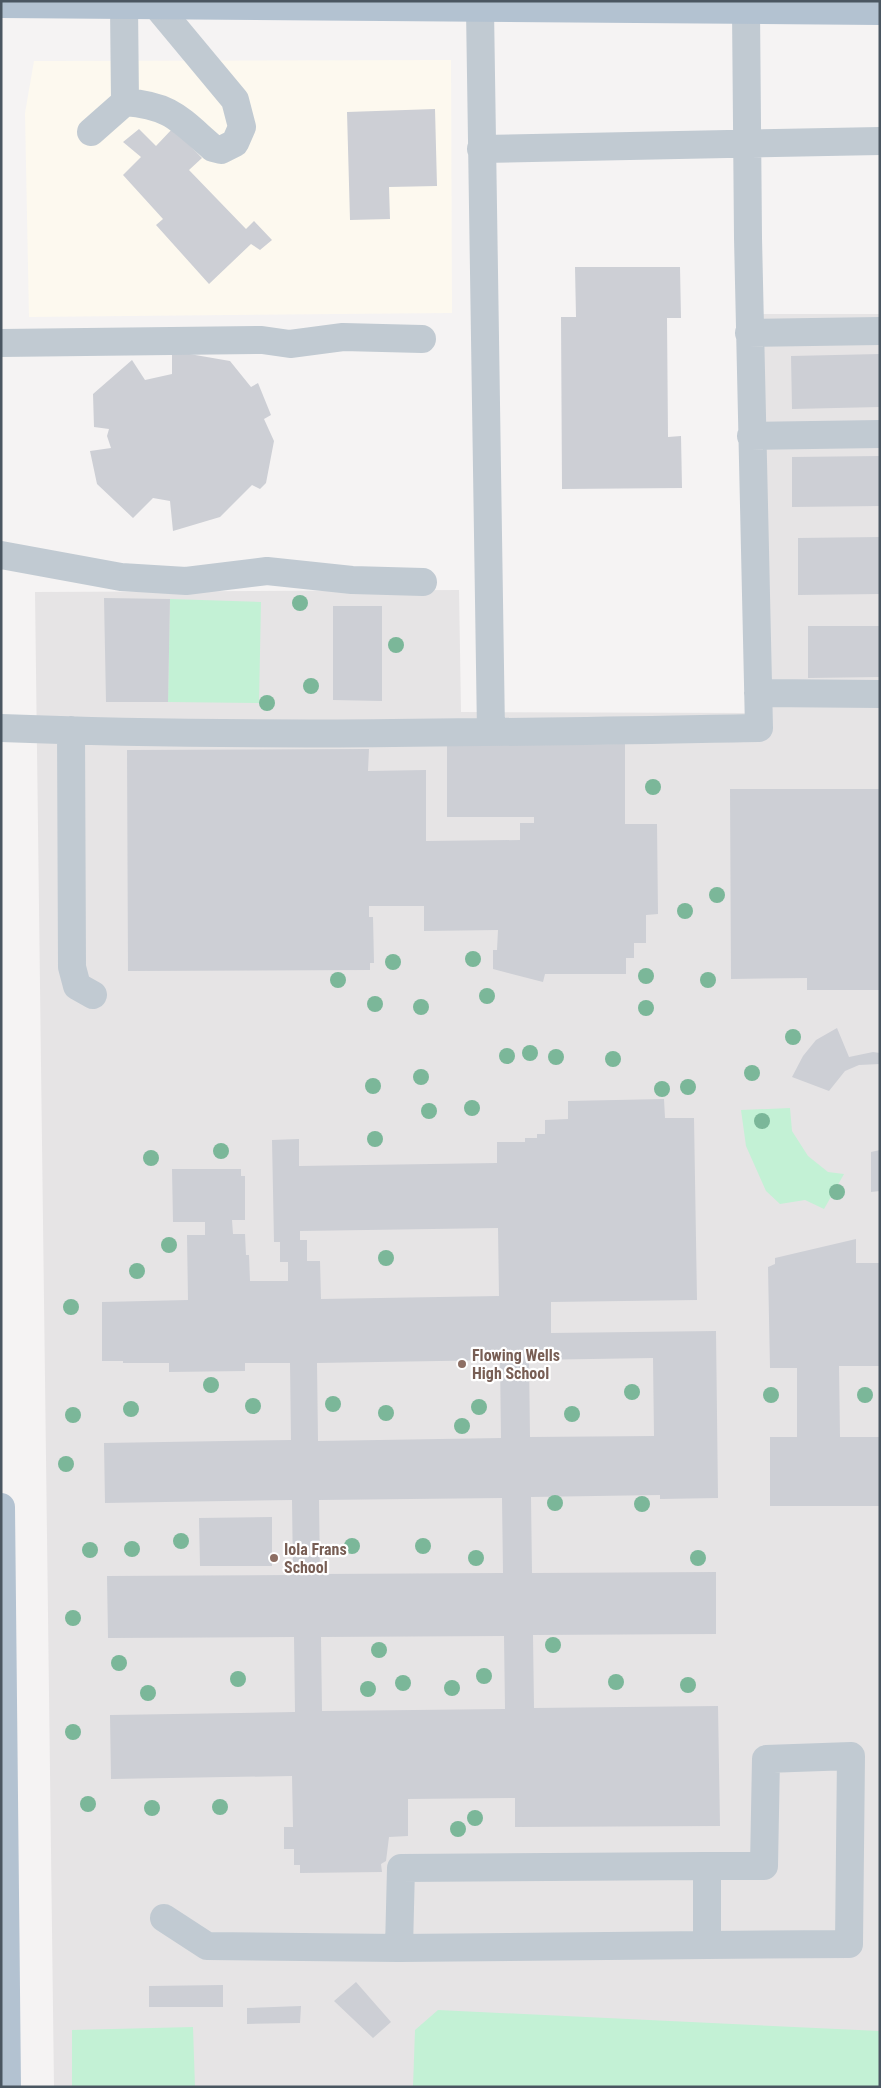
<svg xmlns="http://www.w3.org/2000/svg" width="881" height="2088" viewBox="0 0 881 2088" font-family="'Roboto Condensed',sans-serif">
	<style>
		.commercial { fill: #fdf9ef }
		.education { fill: #e6e4e5 }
		.green { fill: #c3f1d5 }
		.building { fill: #cdcfd5; fill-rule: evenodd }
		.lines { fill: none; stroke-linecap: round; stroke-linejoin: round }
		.minor { stroke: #c1cad2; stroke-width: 28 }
		.major { stroke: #b3c2d1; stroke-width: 28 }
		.tree { fill: #7bb799 }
		.education-dot { fill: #8d6e63; stroke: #fff; stroke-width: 2 }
		.labels { text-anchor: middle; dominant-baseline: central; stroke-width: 4.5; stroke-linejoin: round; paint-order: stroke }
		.education-label { font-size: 16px; font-weight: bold; fill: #785e54; stroke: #fff; text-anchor: start }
	</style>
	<rect width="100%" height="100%" fill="#f5f3f3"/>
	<path class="commercial" d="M451 60 452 313 29 317 25 113 34 61Z"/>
	<path class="education" d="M742 314H880V2087H54L35 592 459 590 461 712 746 713Z"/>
	<path class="green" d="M170 599 261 602 259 703 168 702Z
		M790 1108 792 1131 808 1156 828 1172 844 1174 824 1209 805 1200 780 1204 766 1191 746 1146 741 1110Z
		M438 2010 880 2031V2087H413L415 2030Z
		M193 2027 195 2087H72V2030Z"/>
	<path class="building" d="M435 109 437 186 389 187 390 219 350 220 347 112Z
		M173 128 202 158 189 170 246 229 254 221 272 240 260 250 251 244 209 284 156 225 163 219 123 175 141 157 123 142 139 129 156 146Z
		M575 267H680L681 318H667L668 437 681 436 682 488 562 489 561 317H576Z
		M172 351 230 361 251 387 258 383 271 415 264 419 274 441 266 483 260 489 252 485 220 517 173 531 170 501 153 498 133 518 97 484 90 451 111 448 107 436 109 429 94 427 93 394 132 360 145 380 172 374Z
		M880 354V407L792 409 791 356Z
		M880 456V506L792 507V457Z
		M880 537V594L798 595V538Z
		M104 598 170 599 168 702H106Z
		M333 606H382V701L333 700Z
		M808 626H880V677L808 678Z
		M625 744V824H657L658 914 646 915V943H634V958H626V974H545L543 982 493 969V950H497L498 930 424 931V906H369V917H373L374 963H370V970L128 971 127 750 369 749 368 771 426 770V841L520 840V823H534V817H447V745Z
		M730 789H880V990H807V978L731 979Z
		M837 1028 849 1057 873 1052 880 1053V1064L859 1065 845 1071 829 1091 792 1077 803 1056 816 1040Z
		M664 1099 665 1118H694L697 1300 551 1302V1333L716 1331 718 1498 660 1499V1495L531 1497 532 1573 716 1572V1634L533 1635 534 1708 718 1706 720 1826 515 1827V1798L408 1799V1836L389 1837 386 1861 381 1864 382 1872 300 1873V1865H294V1849H284V1827H293L292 1776 111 1779 110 1715 295 1712 294 1637 108 1638 107 1576 293 1575 292 1500 105 1503 104 1443 291 1440 290 1363H245V1371L169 1372V1363H123V1361H102V1302L188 1300 187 1235H205V1222H173L172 1169H241V1176H245V1220H232L233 1234H245L246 1255H249L250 1281H288V1262H280V1242H274L272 1140 299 1139V1166L497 1163V1142H525V1138H537V1134H545V1120L568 1119V1101ZM498 1228 499 1296 321 1299 320 1261H307V1240H300V1231ZM653 1358 654 1436 530 1437 529 1360ZM500 1360 501 1438 318 1441 317 1363ZM502 1498 503 1573 320 1574 319 1500ZM504 1636 505 1709 322 1711 321 1637Z
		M880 1150V1191L871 1192V1152Z
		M856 1239V1263H880V1366H839L840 1437H880V1506H770V1437H797V1368H770L768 1267 775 1264V1258Z
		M272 1517V1566H200L199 1518Z
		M356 1982 391 2022 373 2038 334 2001Z
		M223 1985V2007H149V1986Z
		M301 2006 300 2023 247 2024V2008Z"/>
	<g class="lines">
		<path class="minor" d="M480 9 491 732
			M125 102C172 106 179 119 213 148L221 150 235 143 242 127 235 100 156 5
			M91 132 125 102 124 5
			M481 149 880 141
			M749 333 880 331
			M1 343 262 340 290 344 343 337 422 339
			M751 436 880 434
			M1 555 121 577 186 581 267 571 352 580 423 582
			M758 693 880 694
			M1 728C253 738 506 732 759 728L748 238 746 10
			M71 730 72 967 77 986 93 995
			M164 1918 207 1946 399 1948 707 1945V1866L401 1868 399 1948
			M707 1945 849 1944 851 1756 766 1759 764 1866H707"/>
		<path class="major" d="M1 4 880 11
			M1 1507 7 2087"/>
	</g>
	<g class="tree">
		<circle cx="300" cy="603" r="8"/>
		<circle cx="396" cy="645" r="8"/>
		<circle cx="311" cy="686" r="8"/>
		<circle cx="267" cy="703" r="8"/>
		<circle cx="653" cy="787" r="8"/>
		<circle cx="717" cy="895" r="8"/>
		<circle cx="685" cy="911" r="8"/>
		<circle cx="473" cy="959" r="8"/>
		<circle cx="393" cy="962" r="8"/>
		<circle cx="646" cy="976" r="8"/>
		<circle cx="338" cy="980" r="8"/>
		<circle cx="708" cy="980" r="8"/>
		<circle cx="487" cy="996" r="8"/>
		<circle cx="375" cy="1004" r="8"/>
		<circle cx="421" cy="1007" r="8"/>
		<circle cx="646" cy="1008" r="8"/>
		<circle cx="793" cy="1037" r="8"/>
		<circle cx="530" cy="1053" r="8"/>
		<circle cx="507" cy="1056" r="8"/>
		<circle cx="556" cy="1057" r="8"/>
		<circle cx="613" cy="1059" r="8"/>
		<circle cx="752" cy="1073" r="8"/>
		<circle cx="421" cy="1077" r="8"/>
		<circle cx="373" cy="1086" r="8"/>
		<circle cx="688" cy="1087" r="8"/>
		<circle cx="662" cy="1089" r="8"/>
		<circle cx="472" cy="1108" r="8"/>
		<circle cx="429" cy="1111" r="8"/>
		<circle cx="762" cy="1121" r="8"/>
		<circle cx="375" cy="1139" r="8"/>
		<circle cx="221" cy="1151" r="8"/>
		<circle cx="151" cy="1158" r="8"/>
		<circle cx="837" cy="1192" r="8"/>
		<circle cx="169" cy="1245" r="8"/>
		<circle cx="386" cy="1258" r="8"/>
		<circle cx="137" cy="1271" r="8"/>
		<circle cx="71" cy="1307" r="8"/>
		<circle cx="211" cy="1385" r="8"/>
		<circle cx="632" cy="1392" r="8"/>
		<circle cx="771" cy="1395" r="8"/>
		<circle cx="865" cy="1395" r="8"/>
		<circle cx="333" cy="1404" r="8"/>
		<circle cx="253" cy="1406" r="8"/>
		<circle cx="479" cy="1407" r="8"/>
		<circle cx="131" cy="1409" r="8"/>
		<circle cx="386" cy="1413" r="8"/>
		<circle cx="572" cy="1414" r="8"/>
		<circle cx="73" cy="1415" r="8"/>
		<circle cx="462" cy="1426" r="8"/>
		<circle cx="66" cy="1464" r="8"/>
		<circle cx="555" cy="1503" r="8"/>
		<circle cx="642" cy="1504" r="8"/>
		<circle cx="181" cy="1541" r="8"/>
		<circle cx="352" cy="1546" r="8"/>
		<circle cx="423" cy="1546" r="8"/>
		<circle cx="132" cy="1549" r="8"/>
		<circle cx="90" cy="1550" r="8"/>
		<circle cx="476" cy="1558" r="8"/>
		<circle cx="698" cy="1558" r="8"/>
		<circle cx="73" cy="1618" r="8"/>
		<circle cx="553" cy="1645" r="8"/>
		<circle cx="379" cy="1650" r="8"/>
		<circle cx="119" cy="1663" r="8"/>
		<circle cx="484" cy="1676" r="8"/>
		<circle cx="238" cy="1679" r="8"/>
		<circle cx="616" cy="1682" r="8"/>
		<circle cx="403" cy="1683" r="8"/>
		<circle cx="688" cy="1685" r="8"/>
		<circle cx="452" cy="1688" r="8"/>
		<circle cx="368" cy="1689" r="8"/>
		<circle cx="148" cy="1693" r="8"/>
		<circle cx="73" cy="1732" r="8"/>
		<circle cx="88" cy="1804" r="8"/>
		<circle cx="220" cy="1807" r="8"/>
		<circle cx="152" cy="1808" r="8"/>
		<circle cx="475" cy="1818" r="8"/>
		<circle cx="458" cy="1829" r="8"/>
	</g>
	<g class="education-dot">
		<circle cx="462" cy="1364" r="5"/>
		<circle cx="274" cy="1558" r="5"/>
	</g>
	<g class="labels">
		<g class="education-label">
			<text x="472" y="1355">Flowing Wells<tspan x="472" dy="18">High School</tspan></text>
			<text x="284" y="1549">Iola Frans<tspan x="284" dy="18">School</tspan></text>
		</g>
	</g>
	<rect width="881" height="2088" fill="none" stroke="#4a5661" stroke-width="5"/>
</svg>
